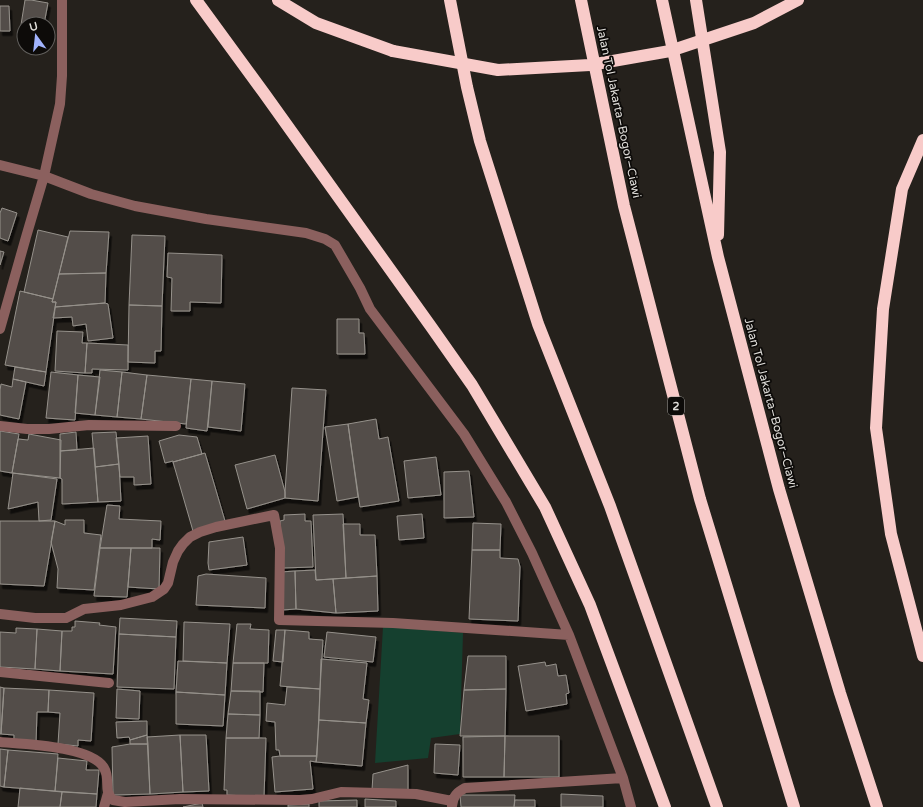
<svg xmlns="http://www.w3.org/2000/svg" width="923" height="807" viewBox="0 0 923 807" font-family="'Varela Round',sans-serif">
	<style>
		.green { fill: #15402f }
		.building { fill: #524e49; stroke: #96918b; filter: url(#shadow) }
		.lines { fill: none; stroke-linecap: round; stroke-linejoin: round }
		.minor { stroke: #8b605e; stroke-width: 10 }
		.highway { stroke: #f8cbc9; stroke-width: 12 }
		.highway-bridge { stroke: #f8cbc9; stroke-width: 12 }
		.labels { text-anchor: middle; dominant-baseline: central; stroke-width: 3.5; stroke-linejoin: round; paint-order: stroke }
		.shield { fill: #0d0b09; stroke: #a09e9b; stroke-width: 1 }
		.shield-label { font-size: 11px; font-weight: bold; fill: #dfddd9 }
		.street-label { font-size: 12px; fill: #dfddd9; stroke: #0d0b09 }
	</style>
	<defs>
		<filter id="shadow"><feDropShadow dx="2.5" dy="4.5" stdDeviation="0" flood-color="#0009"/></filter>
	</defs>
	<rect width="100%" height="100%" fill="#25211c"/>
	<path class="green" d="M383 627H398L463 633 460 734 431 738 428 758 375 763Z"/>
	<path class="building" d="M25 0H31L48 3 44 24H24V31H20Z
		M0 6H9L10 31H0Z
		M2 208 17 213 8 241 0 238V213Z
		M38 230 68 237 53 299 24 292Z
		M70 231 109 232 106 273 59 274Z
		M132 235 165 236 162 306 129 305Z
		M0 251 4 252 0 265Z
		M168 253 222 255 221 303 190 302V311H171L172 278 167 277Z
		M106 273 105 303 55 307 56 302H52L59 274Z
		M20 291 53 299 52 302H56L46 372 5 365Z
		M105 303 108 304 113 338 88 341 86 324 73 326 72 317 53 318 55 307Z
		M129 305 162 306 161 351H155V363L128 362Z
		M337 319H359V333H364L365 354H337Z
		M57 331 83 332 82 343H87L85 373 55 371Z
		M87 343 128 345V370L92 369V373H85Z
		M15 367 46 372 44 386 13 379Z
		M100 370 122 372 117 417 95 415Z
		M51 372 78 375 75 420 46 418Z
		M122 372 147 375 141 419 117 417Z
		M78 375 100 377 95 415 75 413Z
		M147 375 191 379 186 424 141 419Z
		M13 379 26 382 19 419 0 415V390L1 384 12 387Z
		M191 379 212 381 207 431 186 428Z
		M212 381 245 384 241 431 208 427Z
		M292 388 326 390 318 501 285 498V492Z
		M376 419 379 439 388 437 399 501 360 507 348 424Z
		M348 424 358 497 337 501 325 427Z
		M0 431 19 434 12 473 0 471Z
		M76 432 77 450 60 451V434Z
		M116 432 119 464 95 467 92 433Z
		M29 434 61 440 60 478 12 473 18 439 28 440Z
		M179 435 197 437 202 454 173 462V461L165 463 159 441Z
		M148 436 151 484 134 485V477H120L116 438Z
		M94 448 98 502 62 504V479L60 478V451Z
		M205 453 225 521 193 531 173 462Z
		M275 455 285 492V498L247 509 235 465Z
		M436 457 441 495 408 498 404 461Z
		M119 464 121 501 98 502 95 467Z
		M469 471 474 517 444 518V472Z
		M13 473 57 479 51 520 39 521 38 502 8 509Z
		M107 505 120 506 119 519 161 521 160 540 152 539V548H100Z
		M305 514V521H311L313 567 282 568 280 521 284 520V515Z
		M343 514 346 578 316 580 313 515Z
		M422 514 424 538 399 540 397 516Z
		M65 520H84V533L101 535 94 590 57 588 58 569 51 542 55 521 65 525Z
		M0 521H55L44 586 0 584Z
		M473 523 501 524 500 550H472Z
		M343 524H360V535H375L377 576 346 578Z
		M243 537 247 565 209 570 208 563 209 542Z
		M100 548H131L127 597 94 596Z
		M131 548H160L159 589 128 587Z
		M472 550H500V558L518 559 520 567 518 621 469 619Z
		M315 570 316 580 333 579 336 613 296 609 295 571Z
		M295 571 296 609 282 610 281 572Z
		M206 574 266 578 265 608 196 605 198 576Z
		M377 576 378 611 336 613 333 579Z
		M120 618 177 621 176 637 119 634Z
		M75 621 100 623 99 625 116 627 113 674 60 671 62 631H72V627H75Z
		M184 622 230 624 227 663 183 661Z
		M237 624H251L250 629 269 630 268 663H233Z
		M16 628 37 629 35 669 0 667V632L16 633Z
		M37 629 62 631 60 671 35 669Z
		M276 630H285L283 662 273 661Z
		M285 630 309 632V639L323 640 320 689 280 686Z
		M327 632 376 637 373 662 324 657Z
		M119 634 176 637 174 689 117 687Z
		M468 656H506V689L464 690Z
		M321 659 367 663 363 699 369 700 366 723 319 720Z
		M178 661 227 663 225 695 176 692Z
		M545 662 546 666 556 664 558 676 566 675 569 693 566 694 567 704 526 711 518 666Z
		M233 663H264L263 692 231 691Z
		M0 687 4 688 1 734H0Z
		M287 687 320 689 317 756H280L279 750H276L275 722 266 721 267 703 285 705Z
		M4 688 49 690 48 712H37L36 743 14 742V735L1 734Z
		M117 689 140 691 139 719 116 718Z
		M506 689 505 736H460L464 690Z
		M49 690 94 693 91 741 78 740V746L58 744 60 713 48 712Z
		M231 691H260V715L228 714Z
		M176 692 225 695 223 726 176 724Z
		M228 714 260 715 259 738H226Z
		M319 720 366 723 362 766 316 762Z
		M147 721V735L130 740 129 737 117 738 116 722Z
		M147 735 148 744H130V740Z
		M180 735 183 792 150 794 147 737Z
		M180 735H206L209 791 183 792Z
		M505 736 504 777H463V737Z
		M505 736H559V777H504Z
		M226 738H266L264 797 227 795V790H224Z
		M130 744H148L150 794 113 795 112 747Z
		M435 744 460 745 458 775 434 773Z
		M0 749 8 750 4 787 0 786Z
		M8 750 58 754 55 791 4 787Z
		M280 756H317L316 762 310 761 313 789 275 792 272 757Z
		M58 758 87 761 86 770H99L97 794 55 791Z
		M408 765V790H372L373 774Z
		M20 788 62 792 60 807H18Z
		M62 792 97 794 96 807H60Z
		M561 794 603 796V807H561Z
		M460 795H515L514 807H461Z
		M365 799 396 801V807H365Z
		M357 800V807H319V801Z
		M515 800H535V807H514Z
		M202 803 203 807H183Z
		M309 804V807H288V805Z"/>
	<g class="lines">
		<path class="minor" d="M0 165 44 176 91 194 135 206 206 219 306 233 325 239 335 245 360 288 370 309 464 434 506 502 532 553 569 635 623 778 631 807
			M0 329 26 237 44 176 60 104 62 76V0
			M0 426 27 429H49L89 425 176 426
			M0 614 35 618H66L84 609 121 605 152 597 164 589 168 583 173 562 178 551 183 544 190 537 200 532 216 527 274 515 280 548 279 620 393 623 569 635
			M0 672 109 683
			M0 742C23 744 92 746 104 768 109 776 106 784 108 792 109 795 111 798 113 800L125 802 180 799 300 800 312 799 341 792 416 794 452 801
			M452 806C453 796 457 792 465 788L623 778
			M104 807 108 793"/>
		<path class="highway" d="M196 0 264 93 432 328 472 385 545 507 590 605 665 807
			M278 0 316 23 393 51
			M450 0 467 87 480 141 538 324 610 506 717 807
			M581 0 624 206 700 499 794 807
			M662 0 718 257 779 489 840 693 877 807
			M696 0 720 152 718 235
			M923 140 902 189 883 309 876 428 891 534 923 656"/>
		<path class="highway-bridge" d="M393 51 498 70 590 65 670 51 754 23 798 0"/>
	</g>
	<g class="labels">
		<rect class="shield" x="668" y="397" width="16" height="18" rx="3"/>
		<g class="shield-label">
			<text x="676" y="406">2</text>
		</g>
		<g class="street-label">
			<text transform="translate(619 112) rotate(78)">Jalan Tol Jakarta–Bogor–Ciawi</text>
			<text transform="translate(771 403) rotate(75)">Jalan Tol Jakarta–Bogor–Ciawi</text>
		</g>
	</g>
	<g transform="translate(36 36) rotate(345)"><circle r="19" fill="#0d0b09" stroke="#615f5c"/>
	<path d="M0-3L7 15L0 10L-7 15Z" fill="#a1b3fd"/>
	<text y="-6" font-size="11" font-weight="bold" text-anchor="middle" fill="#dfddd9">U</text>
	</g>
</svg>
